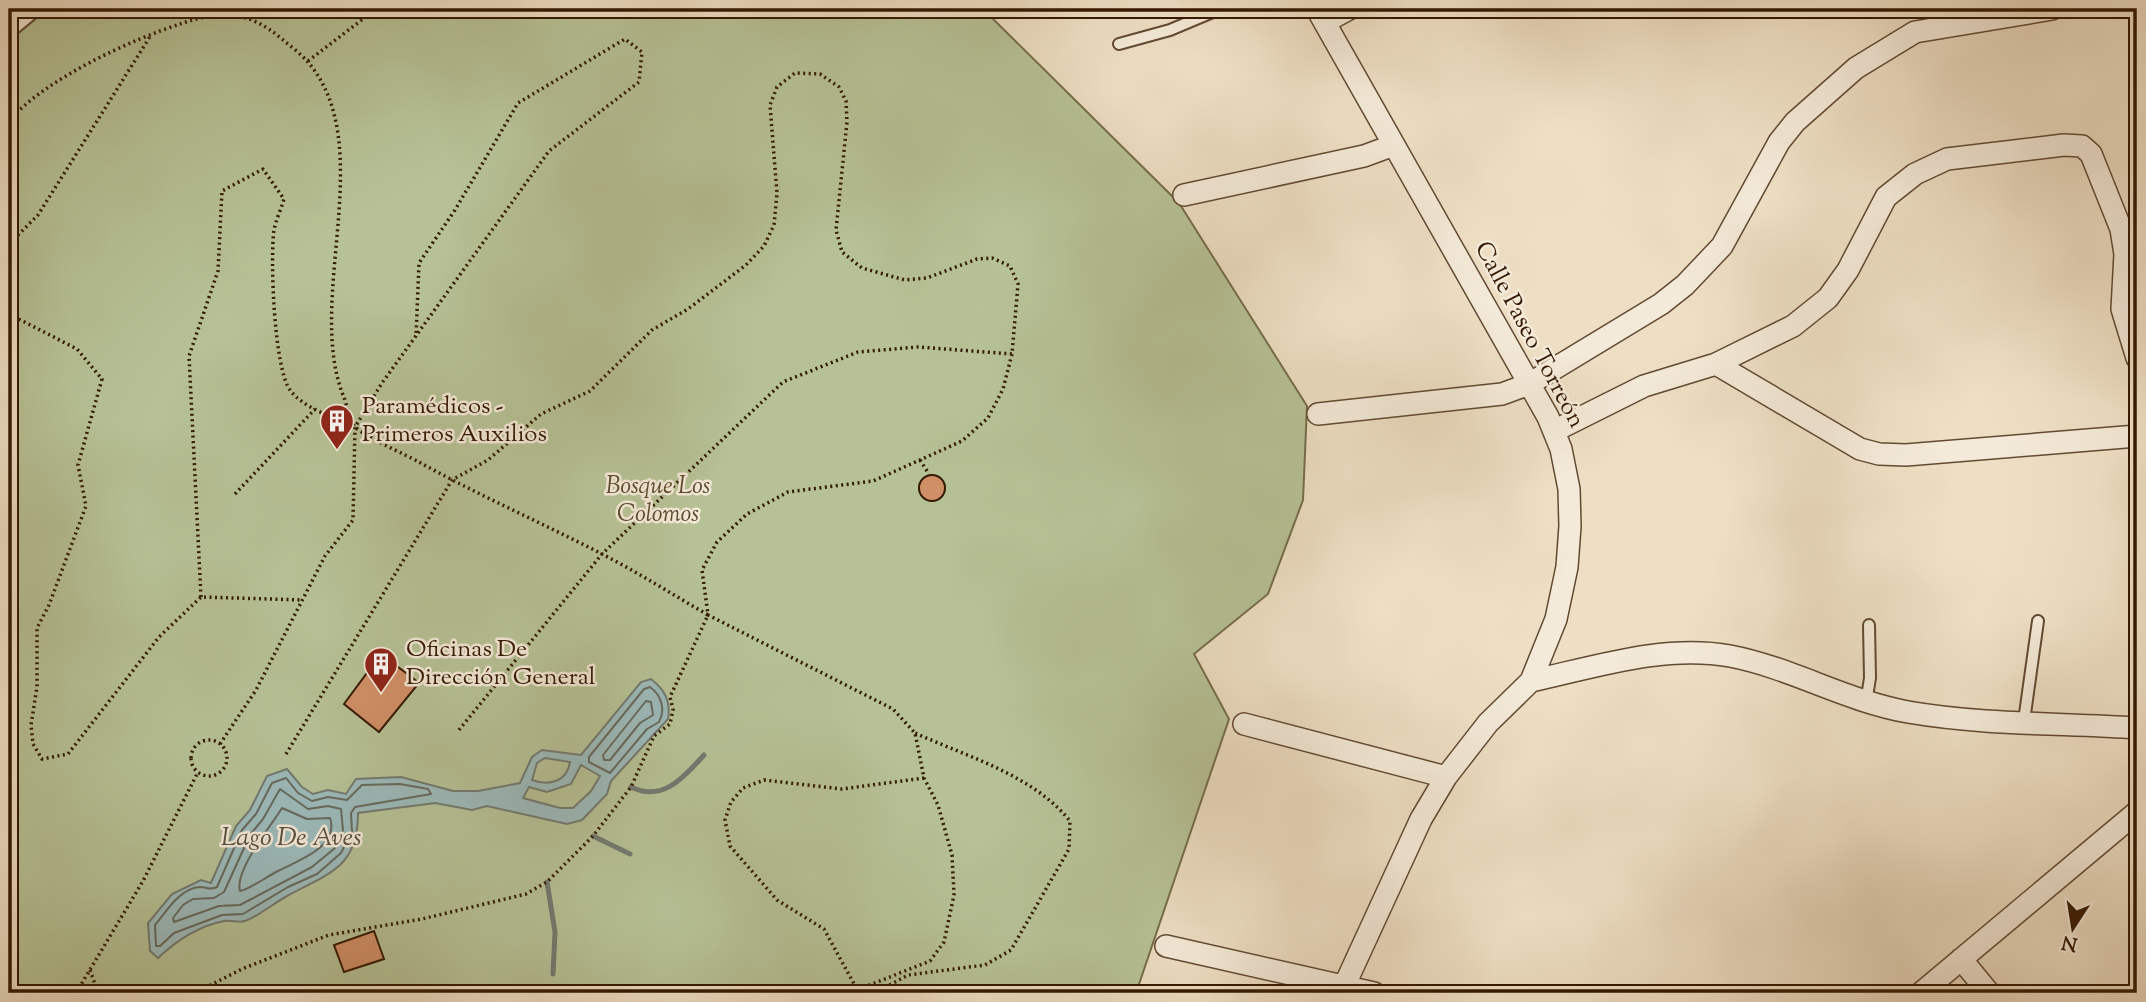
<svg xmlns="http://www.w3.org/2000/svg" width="2146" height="1002" viewBox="0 0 2146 1002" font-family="'Sorts Mill Goudy',serif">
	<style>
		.green { fill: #b6c296; stroke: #756d4c; stroke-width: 2 }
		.water { fill: #9cbbbc; stroke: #727a71; stroke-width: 2; fill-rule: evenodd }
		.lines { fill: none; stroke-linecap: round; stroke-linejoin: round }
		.shore { stroke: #686a5e; stroke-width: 2 }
		.stream { stroke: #727a71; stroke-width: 5 }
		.building { fill: #d18f67; stroke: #341801; stroke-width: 2 }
		.lane-casing { stroke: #624a32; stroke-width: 14 }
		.street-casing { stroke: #624a32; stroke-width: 24 }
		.path { stroke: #341801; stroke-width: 3.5; stroke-dasharray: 2 3.5; stroke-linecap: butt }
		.lane { stroke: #f4ead9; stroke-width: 10 }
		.street { stroke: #f4ead9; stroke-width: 21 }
		.labels { text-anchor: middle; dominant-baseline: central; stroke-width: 5; stroke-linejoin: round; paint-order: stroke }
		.street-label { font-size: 24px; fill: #341801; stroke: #f4ead9 }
		.poi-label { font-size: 24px; fill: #341801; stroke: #f4ead9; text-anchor: start }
		.park-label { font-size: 24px; font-style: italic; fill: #5b4b2e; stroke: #f4ead9 }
		.water-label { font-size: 26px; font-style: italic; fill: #585142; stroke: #f4ead9 }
	</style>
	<rect width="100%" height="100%" fill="#eedfc4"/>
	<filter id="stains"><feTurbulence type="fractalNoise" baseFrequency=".00286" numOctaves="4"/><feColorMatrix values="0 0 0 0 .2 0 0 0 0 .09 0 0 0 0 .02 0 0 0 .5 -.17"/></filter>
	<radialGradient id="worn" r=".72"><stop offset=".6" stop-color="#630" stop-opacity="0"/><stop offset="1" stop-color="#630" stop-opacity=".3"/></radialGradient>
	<path class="green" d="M9 9H983L1179 203 1307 406 1303 500 1268 594 1194 654 1229 719 1136 993H9Z"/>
	<path class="water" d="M651 679C665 690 671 701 668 719L611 781 607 794 582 820 567 824 487 806 472 810 435 803 358 813C358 868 329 873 287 896 274 903 259 916 245 921 239 923 230 920 224 921 199 926 176 941 158 958L150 951 148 923 172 894 201 880 211 883 236 826 250 810 267 776 287 769 302 787 313 794 328 790 346 794 356 779 401 777 453 791H478L520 783 532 757 542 750 581 755 641 682ZM545 758 570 762C567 782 549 786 532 780L537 763ZM581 765 600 776 591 791 573 808H560L523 798 529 787 547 792 571 784Z"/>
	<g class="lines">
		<path class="shore" d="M650 687C661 695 666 709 659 722L647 729 610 773 589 762V757L644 689Z
			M646 701 651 702 653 715 640 723 610 760H604L603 755Z
			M286 778 298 793 312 801 328 797 347 800 362 785 400 784 428 789 431 794 355 807 351 813 352 832 341 853 317 874 288 887 243 914 222 915 174 933 160 946H156L155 925C166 912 180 888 200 887 208 887 209 891 217 887L242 830 256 814 272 783Z
			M280 789 308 809 328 806 341 809 343 830 335 848 312 867 240 905 219 906 174 922 173 918 183 905 193 899 214 898 224 892 250 835 263 819Z
			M282 808 307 819 330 818C340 847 297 861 278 871 266 877 252 888 240 891 234 871 271 826 282 808Z"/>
		<path class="stream" d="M631 787C663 803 685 776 704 755
			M593 836 630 854
			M547 882 555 932 553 974"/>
	</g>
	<path class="building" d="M919 488a13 13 0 1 1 26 0a13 13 0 1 1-26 0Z
		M381 654 419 683 379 732 344 704Z
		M374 931 384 959 344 972 334 945Z"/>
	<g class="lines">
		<g class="lane-casing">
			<path id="lane" d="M9 33 38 9
				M1119 44 1170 30 1220 9
				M1866 703 1870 678 1869 625
				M2024 721 2038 621"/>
		</g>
		<g class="street-casing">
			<path id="street" d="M1317 9 1548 417 1561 449 1569 489 1570 526 1567 567 1556 619 1531 681 1488 723 1446 777 1421 819 1341 993
				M1325 22 1349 9
				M1184 195 1364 156 1394 145
				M1716 364 1860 449 1879 454 1906 455 2137 436
				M1318 414 1502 394 1529 384 1661 304 1685 285 1722 246 1779 142 1795 122 1856 68 1915 32 2052 9
				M1554 431 1644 386 1716 364 1793 326 1828 298 1848 270 1886 197 1915 174 1947 159 2064 145 2082 146 2091 154 2121 229 2125 254 2122 309 2137 358
				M1531 681C1595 667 1664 644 1730 656 1792 668 1846 701 1908 712 1983 725 2062 723 2137 728
				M1244 724 1446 777
				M1166 946 1374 993
				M1961 959 1989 993
				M1921 993 2137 812"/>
		</g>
		<path class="path" d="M308 61 376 9
			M9 121C45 79 130 40 183 23 222 10 249 11 282 39 290 46 300 53 307 61 380 144 305 298 343 395 347 404 349 420 355 427 364 436 406 455 419 462 478 495 540 522 600 553 637 572 672 594 708 615L670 697 673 710 670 724 654 736 631 787 593 836 547 882 526 894 422 919 329 935 242 969 195 993
			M9 227 15 238 38 215 151 35
			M9 314 77 349 102 379 78 465 86 506 49 605 37 628V687L31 725 33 744 42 759 68 754 159 637 201 597 303 600
			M920 460 929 474
			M235 494 315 409
			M201 597 189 356 218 271 222 191 263 169 284 199C281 209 276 220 274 230 270 259 274 368 290 390 304 409 334 417 355 427
			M459 730 602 554 783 382 858 352 918 347 1012 354
			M191 758a18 18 0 1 1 36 0a18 18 0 1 1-36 0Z
			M220 744 256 690 325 556 353 520 355 427 382 383 549 151 639 82 642 52 625 39 518 103 455 210 419 263 416 337
			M286 754 452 480 488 460 541 414 590 391 652 330 688 309 746 265 764 246 774 225 777 193 770 105 777 87 795 73 820 74 839 87 846 101 847 122 836 230 842 252 862 268 905 280 927 278 977 259 992 258 1010 266 1018 284 1012 354 1003 389 988 418 962 441 873 481 788 492 747 514 717 542 702 570 708 615 893 709 915 733 924 778 938 805 952 855 954 895 944 942 930 961 867 986 865 993
			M90 970 98 993
			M76 993 143 881 198 772
			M720 993 764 987 811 993
			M859 993 824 929 777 900 730 846 725 820 731 802 743 788 764 780 842 789 924 778
			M875 993 908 975 985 965 1011 950 1069 849 1070 821C1033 775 968 757 915 733"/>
		<use href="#lane" class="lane"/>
		<use href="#street" class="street"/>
	</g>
	<defs>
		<g id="building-pin" transform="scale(1.75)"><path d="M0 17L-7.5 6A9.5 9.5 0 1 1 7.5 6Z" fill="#8f2418" stroke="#f4ead9"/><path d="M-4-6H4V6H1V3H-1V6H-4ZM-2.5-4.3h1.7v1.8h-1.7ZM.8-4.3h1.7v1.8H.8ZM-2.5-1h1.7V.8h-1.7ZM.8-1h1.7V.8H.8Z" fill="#fff"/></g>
	</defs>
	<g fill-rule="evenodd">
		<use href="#building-pin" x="337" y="421"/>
		<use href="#building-pin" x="381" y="664"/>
	</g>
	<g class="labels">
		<g class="street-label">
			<text transform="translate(1529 335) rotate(62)">Calle Paseo Torreón</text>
		</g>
		<g class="poi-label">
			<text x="362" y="407">Paramédicos -<tspan x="362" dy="28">Primeros Auxilios</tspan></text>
			<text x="406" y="650">Oficinas De<tspan x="406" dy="28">Dirección General</tspan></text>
		</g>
		<g class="park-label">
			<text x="658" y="487">Bosque Los<tspan x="658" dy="28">Colomos</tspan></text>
		</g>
		<g class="water-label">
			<text x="291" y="838">Lago De Aves</text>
		</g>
	</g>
	<rect width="2146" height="1002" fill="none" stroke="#eedfc4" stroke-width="35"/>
	<rect x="10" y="10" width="2125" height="981" fill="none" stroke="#341801" stroke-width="3.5"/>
	<rect x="18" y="18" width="2111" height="967" fill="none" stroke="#341801" stroke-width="2"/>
	<g transform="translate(2073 928) rotate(192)" stroke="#f4ead9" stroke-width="5" paint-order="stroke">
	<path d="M0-5L12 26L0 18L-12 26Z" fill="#341801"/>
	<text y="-10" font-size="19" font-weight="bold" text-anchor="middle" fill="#341801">N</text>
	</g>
	<rect width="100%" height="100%" filter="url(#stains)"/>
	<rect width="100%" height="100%" fill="url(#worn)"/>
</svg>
